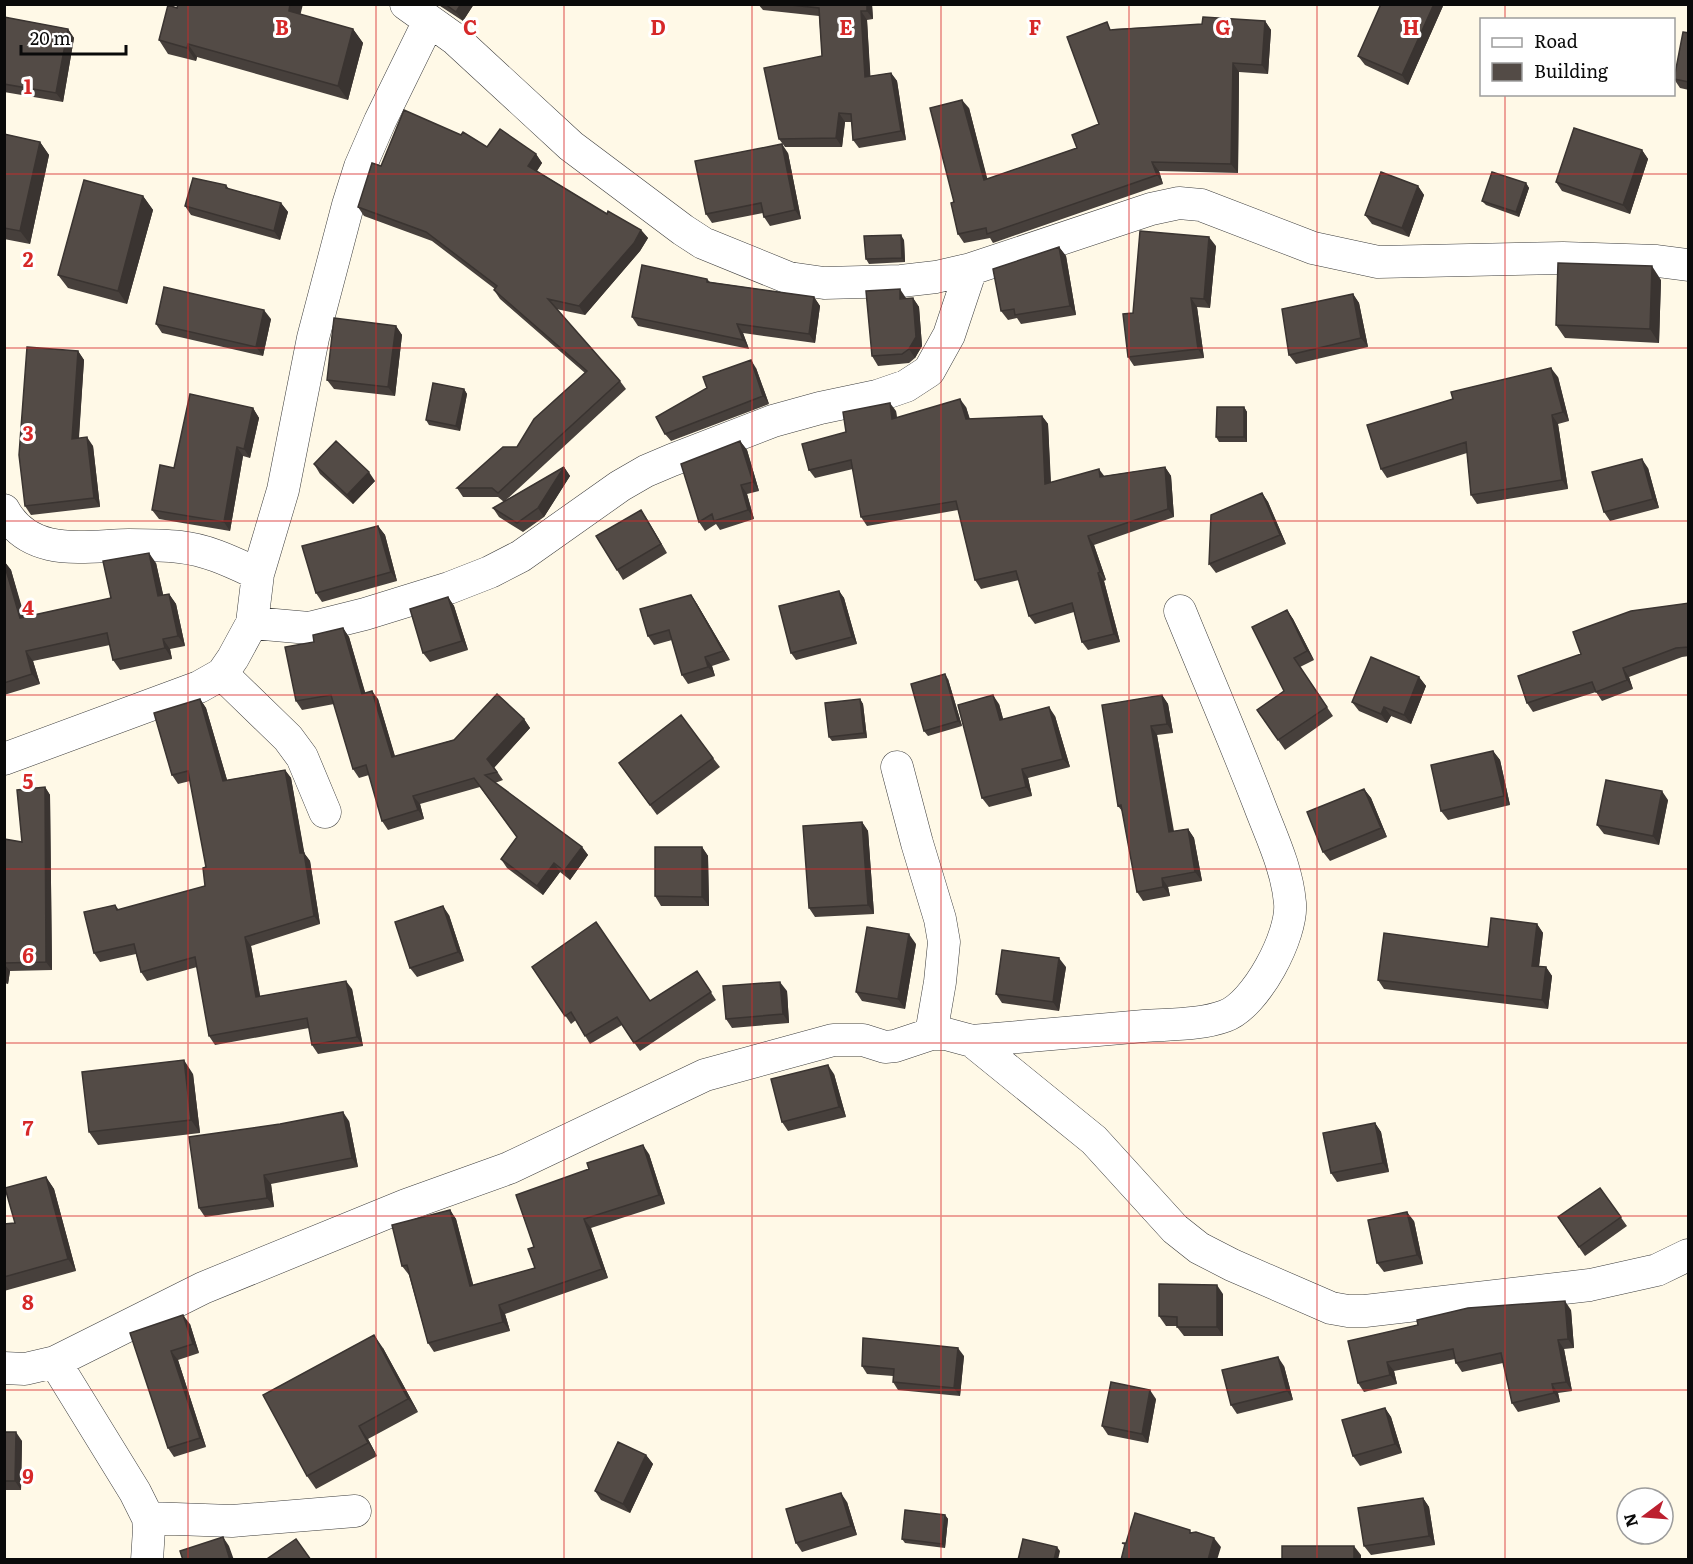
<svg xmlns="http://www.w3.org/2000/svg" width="1693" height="1564" viewBox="0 0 1693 1564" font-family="Literata,serif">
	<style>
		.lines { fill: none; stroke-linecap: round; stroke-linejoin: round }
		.minor-casing { stroke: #3d3d3d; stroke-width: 33 }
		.minor { stroke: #fff; stroke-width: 32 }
		.wall { fill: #47403c }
		.shaded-wall { fill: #3a3431 }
		.building { fill: #534b46; stroke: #3a3431; stroke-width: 1.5 }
		.grid { fill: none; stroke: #d62828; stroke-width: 1.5; stroke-opacity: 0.55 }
		.grid-label { font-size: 20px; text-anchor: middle; font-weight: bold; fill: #d62828; stroke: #fff; stroke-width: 6; stroke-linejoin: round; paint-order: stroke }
	</style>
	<rect width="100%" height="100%" fill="#fff9e7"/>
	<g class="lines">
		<g class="minor-casing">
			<path id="minor" d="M406 4 455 39 571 146 683 230 703 243 789 278 824 283 901 281 936 277 971 269 1151 209 1179 203 1201 205 1313 248 1378 262 1563 258 1657 261 1688 265
				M4 510C30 558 84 546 129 545 145 545 163 545 180 547 208 550 232 562 258 574
				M252 623 309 628 365 614 449 588 490 572 521 556 620 486 646 471 672 460 773 421 820 408 877 396 906 386 929 371 949 335 971 269
				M222 674 288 738 302 757 325 812
				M4 759 199 687 222 674 233 658 252 623 258 574 283 490 313 338 348 205 360 167 380 121 429 21
				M897 767 917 843 940 919 944 942 940 982 931 1034
				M972 1041C1030 1036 1087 1031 1144 1026 1170 1024 1201 1025 1225 1016 1256 1005 1293 935 1290 903 1287 868 1271 836 1259 804 1234 739 1206 675 1180 611
				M55 1362 135 1492 148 1518 149 1529 147 1560
				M4 1368 25 1369 55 1362 203 1288 406 1205 509 1168 705 1075 833 1040H863L885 1047 895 1046 931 1034H946L972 1041 1094 1140 1175 1229 1199 1248 1232 1265 1331 1308 1348 1311H1365L1590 1285 1657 1270 1688 1255
				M148 1518 232 1521 355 1511"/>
		</g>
		<use href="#minor" class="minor"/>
	</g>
	<path class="wall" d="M437 4H474L463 21Z
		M758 4H926L925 6 872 5 873 19 867 20 870 76 891 73 897 81 906 140 859 148 853 140 852 122H845L842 147H785L779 139 822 56 819 16 763 10Z
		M1443 6 1408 85 1365 65 1358 56Z
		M177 8 300 15 353 29 363 43 348 100 197 57 196 61 168 54 159 40Z
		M4 17 68 29 74 38 63 102 4 92Z
		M1265 21 1271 30 1268 74 1239 72 1238 173 1159 171 1163 184 993 243 990 238 964 243 958 234 969 108 987 179 1077 148 1099 124 1112 29Z
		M1689 33V90L1680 88 1674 79Z
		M4 134 40 142 49 155 30 244 4 239Z
		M487 147 536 154 542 163 537 171 607 214 641 230 648 238 640 251 585 315 556 309 620 381 626 389 505 501 564 467 570 476 544 517 523 532 499 517 493 508 504 502 498 497H463L457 488 517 447 585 373 500 299 494 290 495 289 432 241 364 216 358 207 381 166Z
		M1642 150 1648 159 1630 214 1562 191 1556 182Z
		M788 153 801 219 770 226 764 217 763 213 712 223 706 214Z
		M1526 183 1529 188 1519 217 1486 205 1482 201Z
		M226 185 229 189 281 203 288 212 280 240 191 215 185 206Z
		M1418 186 1424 195 1409 237 1372 224 1365 215Z
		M143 196 153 210 127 304 68 288 58 275Z
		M904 240 905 262 869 264 866 259Z
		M1216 246 1210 308 1197 307 1204 358 1134 366 1128 357 1133 313Z
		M1059 247 1066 256 1076 315 1021 324 1017 318 1008 320 1001 311Z
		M707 279 710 282 814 297 820 306 815 343 743 333 749 349 638 326 632 317Z
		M1661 280 1659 343 1565 338 1556 325Z
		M1353 294 1359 303 1368 347 1296 364 1289 355Z
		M913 298 919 307 922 346 915 358 909 363 878 366 872 356 906 299Z
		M271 319 263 356 162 333 156 324Z
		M396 326 402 335 395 396 334 389 327 380Z
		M78 351 84 360 79 438 93 446 100 507 31 515 25 506Z
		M756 368 769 404 671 441 665 434 707 388Z
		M1558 377 1569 421 1558 424 1568 489 1477 504 1471 495 1467 453 1387 478 1381 469Z
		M464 389 467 394 460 431 429 425 426 420Z
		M966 407 970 419 1042 416 1048 424 1051 482 1104 476 1165 467 1171 476 1174 517 1094 545 1106 580 1104 581 1120 642 1088 650 1082 642 1074 612 1035 624 1029 616 1019 580 981 589 975 580 958 510 867 526 861 517 853 469 815 478 809 470 896 411 897 418Z
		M1244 407 1247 412V442H1219L1216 437Z
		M253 408 259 418 250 458 243 456 230 531 159 519 152 510 174 468Z
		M740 441 747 450 759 491 747 494 754 519 720 530 716 524 705 531 699 522Z
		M314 464 375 481 353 504 320 474Z
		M1648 468 1659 508 1610 521 1604 512Z
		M1262 493 1268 502 1286 544 1216 573 1209 564Z
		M641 510 667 553 623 580 617 570Z
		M378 526 385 535 397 581 322 602 316 593Z
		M4 561 11 570 24 617 111 598 156 563 163 595 169 594 176 604 185 646 170 649 172 659 120 670 113 660 110 645 33 661 40 684 4 695Z
		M839 591 844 598 857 644 796 660 791 653Z
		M691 595 697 604 730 660 712 666 715 676 688 684 682 675 672 640 654 645 648 636Z
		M448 597 454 606 468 650 430 662 423 653Z
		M1689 603V656L1682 657 1629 677 1633 689 1602 701 1596 692 1533 712 1527 703 1581 654Z
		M1287 610 1293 619 1314 660 1300 667 1333 716 1285 750 1257 710 1284 691Z
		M343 628 349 637 365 693 378 699 395 757 524 719 530 728 494 767 503 780 495 783 582 847 588 855 570 880 560 872 543 895 507 868 501 859 517 837 480 787 420 804 424 819 388 830 382 821 369 775 359 778 353 769 334 704 302 710 296 701 314 642Z
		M1419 677 1426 686 1411 724 1391 716 1387 723 1359 711 1352 702Z
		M948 679 962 726 928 736 924 731Z
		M1162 695 1168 704 1173 733 1157 735 1174 831 1188 829 1194 838 1202 881 1168 887 1170 896 1143 901 1137 892 1122 811 1118 806Z
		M200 699 206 708 227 780 285 770 291 778 304 853 310 861 320 924 251 946 260 996 352 989 363 1046 318 1054 312 1045 309 1028 215 1045 209 1036 197 967 147 981 141 972 136 954 100 962 94 953 115 905 119 910 205 886 206 867 190 781 178 784 172 775Z
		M860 699 863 704 867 738 832 741 829 737Z
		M999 704 1003 719 1055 716 1070 767 1028 778 1032 796 989 807 982 798Z
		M1493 751 1500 760 1510 805 1448 820 1441 811Z
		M713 758 720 767 657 815 619 763Z
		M45 787 50 795 52 970 10 971 8 984 4 983V839L22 842Z
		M1364 789 1371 798 1387 837 1330 861 1323 852Z
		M1668 800 1659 845 1604 834 1597 825Z
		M862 822 868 831 874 914 815 917 809 908Z
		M702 847 708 856 709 906H661L655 896Z
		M449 915 464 961 417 977 410 968Z
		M1537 924 1543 933 1539 966 1546 967 1552 976 1548 1009 1384 989 1378 980 1488 947Z
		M916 944 905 1009 862 1001 856 992Z
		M532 967 650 1001 697 971 716 1000 640 1051 622 1025 590 1044 576 1020 571 1024Z
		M1066 967 1059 1011 1002 1003 996 994Z
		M787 991 789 1023 732 1028 726 1019Z
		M193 1074 200 1133 98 1145 89 1132Z
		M834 1074 846 1117 788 1131 782 1122Z
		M349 1121 358 1167 271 1184 274 1207 205 1217 199 1208Z
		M1375 1123 1381 1132 1389 1172 1337 1182 1331 1173Z
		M649 1154 665 1204 591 1228 608 1278 505 1314 510 1331 434 1352 428 1343 409 1275 402 1266 450 1210 456 1219 473 1285 535 1268 534 1247Z
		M46 1177 54 1189 76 1271 4 1291V1224L15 1223Z
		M1600 1188 1627 1226 1585 1256 1558 1217Z
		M1414 1221 1423 1264 1384 1272 1377 1263Z
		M1223 1294V1336H1184L1177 1327V1326H1166L1159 1316Z
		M1571 1310 1574 1348 1564 1349 1572 1391 1558 1393 1560 1402 1518 1412 1512 1403 1503 1363 1462 1372 1456 1363 1455 1359 1394 1371 1397 1384 1364 1392 1358 1383 1348 1341Z
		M190 1324 199 1353 178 1360 206 1447 174 1457 168 1448 130 1333Z
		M383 1348 418 1412 368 1439 377 1456 316 1489 307 1476Z
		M964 1356 960 1396 898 1390 893 1382V1376L867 1374 862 1366Z
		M1284 1366 1293 1400 1237 1414 1231 1405Z
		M1156 1399 1148 1443 1108 1435 1102 1426Z
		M1385 1408 1391 1417 1402 1453 1360 1466 1353 1456Z
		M4 1432 22 1441 21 1490H4Z
		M646 1455 653 1464 630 1513 601 1500 595 1491Z
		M1423 1498 1429 1507 1435 1545 1371 1555 1364 1546Z
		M847 1502 857 1535 802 1552 796 1543Z
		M945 1515 948 1519 945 1548 905 1543 902 1539Z"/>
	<path class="shaded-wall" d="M290 4H303L298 25 289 11Z
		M461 4H474L463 21 456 12Z
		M867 4H872L873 19 867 11Z
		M1434 4H1443V6L1408 85 1402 75Z
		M861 11 867 20 871 85 865 77Z
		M1265 21 1271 30 1268 74 1262 65Z
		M68 29 74 38 63 102 56 93Z
		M353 29 363 43 348 100 338 86Z
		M188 44 197 57 196 61 187 48Z
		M1233 63 1239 72 1238 173 1231 164Z
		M891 73 897 81 906 140 901 131Z
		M962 100 969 108 990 189 984 180Z
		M839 113 845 122 842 147 836 138Z
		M40 142 49 155 30 244 20 231Z
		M782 144 788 153 801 219 795 210Z
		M1642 150 1648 159 1630 214 1623 205Z
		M536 154 542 163 534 175 528 166Z
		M1152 162 1159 171 1163 184 1157 175Z
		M1526 183 1529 188 1519 217 1516 212Z
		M1418 186 1424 195 1409 237 1402 228Z
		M143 196 153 210 127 304 118 291Z
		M281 203 288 212 280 240 274 231Z
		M641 230 648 238 640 251 585 315 579 306Z
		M901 235 904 240 905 262 902 258Z
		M1209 237 1216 246 1210 308 1204 299Z
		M1059 247 1066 256 1076 315 1070 306Z
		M1652 266 1661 280 1659 343 1650 329Z
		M900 289 906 298 900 299Z
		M1353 294 1359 303 1368 347 1361 338Z
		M814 297 820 306 815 343 809 334Z
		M913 298 919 307 922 346 915 358 909 349Z
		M1191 298 1197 307 1204 358 1198 349Z
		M264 310 271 319 263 356 256 347Z
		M737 324 743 333 749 349 743 340Z
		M396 326 402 335 395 396 388 387Z
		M78 351 84 360 78 448 72 439Z
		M751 360 756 368 769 404 763 396Z
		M1551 368 1558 377 1569 421 1563 412Z
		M464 389 467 394 460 431 456 426Z
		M960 399 966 407 972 428 966 419Z
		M890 403 896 411 898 428 892 419Z
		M1244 407 1247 412V442L1244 437Z
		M253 408 259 418 250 458 244 449Z
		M1552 415 1558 424 1568 489 1562 480Z
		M1042 416 1048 424 1051 492 1045 484Z
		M87 437 93 446 100 507 94 498Z
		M740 441 747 450 759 491 753 482Z
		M237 447 243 456 230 531 224 522Z
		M1642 459 1648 468 1659 508 1653 499Z
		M564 467 570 476 544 517 538 508Z
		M1165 467 1171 476 1174 517 1168 509Z
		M1099 469 1105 477H1100Z
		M369 472 375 481 353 504 347 495Z
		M741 485 747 494 754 519 748 510Z
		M1262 493 1268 502 1286 544 1280 535Z
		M641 510 647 519 667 553 661 544Z
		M378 526 385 535 397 581 391 572Z
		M1088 536 1094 545 1106 580 1100 572Z
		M149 553 156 563 166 607 158 596Z
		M4 561 11 570 28 628 20 618Z
		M1098 573 1104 581 1120 642 1114 634Z
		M839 591 844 598 857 644 852 637Z
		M169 594 176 604 185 646 178 636Z
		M691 595 697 604 730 660 723 651Z
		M448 597 454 606 468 650 462 641Z
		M1287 610 1293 619 1314 660 1307 651Z
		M343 628 349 637 368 702 362 694Z
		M163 639 170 649 172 659 165 648Z
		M26 651 33 661 40 684 32 674Z
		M705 657 712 666 715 676 708 667Z
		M1623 668 1629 677 1633 689 1627 680Z
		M945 674 948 679 962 726 958 721Z
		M1419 677 1426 686 1411 724 1404 715Z
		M372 691 378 699 398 766 392 757Z
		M993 695 999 704 1006 729 1000 720Z
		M1162 695 1168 704 1173 733 1167 724Z
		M200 699 206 708 230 790 223 781Z
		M860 699 863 704 867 738 864 733Z
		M1049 707 1055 716 1070 767 1063 759Z
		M1384 707 1391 716 1387 723 1381 714Z
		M524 719 530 728 494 768 487 759Z
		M1151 726 1157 735 1175 841 1169 832Z
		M1493 751 1500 760 1510 805 1504 796Z
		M1022 769 1028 778 1032 796 1026 787Z
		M285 770 291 778 306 862 300 853Z
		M45 787 50 795 52 970 46 962Z
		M1364 789 1371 798 1387 837 1381 828Z
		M1662 791 1668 800 1659 845 1653 836Z
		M413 796 420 804 424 819 418 810Z
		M862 822 868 831 874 914 868 905Z
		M1188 829 1194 838 1202 881 1195 872Z
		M582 847 588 855 570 880 564 871Z
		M702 847 708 856 709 906 702 897Z
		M304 853 310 861 320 924 314 916Z
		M554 863 560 872 543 895 537 886Z
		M1162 878 1168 887 1170 896 1163 887Z
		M443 906 449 915 464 961 458 952Z
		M1537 924 1543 933 1538 975 1532 966Z
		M909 934 916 944 905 1009 898 999Z
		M245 937 251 946 262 1006 256 997Z
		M1059 958 1066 967 1059 1011 1053 1002Z
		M4 964 10 971 8 984 4 978Z
		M1546 967 1552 976 1548 1009 1542 1000Z
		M346 981 352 989 363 1046 357 1037Z
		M780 982 787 991 789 1023 783 1014Z
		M184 1060 193 1074 200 1133 191 1120Z
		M828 1065 834 1074 846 1117 839 1107Z
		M343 1112 349 1121 358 1167 352 1158Z
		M1375 1123 1381 1132 1389 1172 1383 1163Z
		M643 1145 649 1154 665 1204 659 1195Z
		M264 1175 271 1184 274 1207 267 1198Z
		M46 1177 54 1189 76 1271 68 1259Z
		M450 1210 456 1219 476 1295 470 1286Z
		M1407 1212 1414 1221 1423 1264 1417 1255Z
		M584 1219 591 1228 608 1278 602 1269Z
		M1217 1285 1223 1294V1336L1217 1327Z
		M1565 1301 1571 1310 1574 1348 1568 1339Z
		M499 1305 505 1314 510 1331 503 1322Z
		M183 1315 190 1324 199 1353 193 1344Z
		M374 1335 383 1348 418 1412 408 1399Z
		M1558 1340 1564 1349 1572 1391 1566 1382Z
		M958 1348 964 1356 960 1396 954 1388Z
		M171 1351 178 1360 206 1447 200 1438Z
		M1278 1357 1284 1366 1293 1400 1287 1391Z
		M1387 1362 1394 1371 1397 1384 1390 1375Z
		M1552 1384 1558 1393 1560 1402 1554 1393Z
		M1150 1390 1156 1399 1148 1443 1142 1434Z
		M1385 1408 1391 1417 1402 1453 1395 1444Z
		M359 1426 368 1439 377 1456 368 1443Z
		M16 1432 22 1441 21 1490 15 1481Z
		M646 1455 653 1464 630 1513 623 1504Z
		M841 1493 847 1502 857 1535 851 1526Z
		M1423 1498 1429 1507 1435 1545 1429 1536Z
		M945 1515 948 1519 945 1548 942 1544Z
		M223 1537 229 1546 234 1560H230Z
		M1214 1538 1221 1547 1217 1560H1208Z
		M1354 1546 1361 1555V1560H1354Z
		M1057 1547 1060 1551 1058 1560H1054Z"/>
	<path class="building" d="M178 4H290L289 11 353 29 338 86 188 44 187 48 159 40 168 5 177 8Z
		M445 4H461L456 12Z
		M781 4H867V11H861L865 77 891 73 901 131 853 140 851 114 839 113 836 138 779 139 764 68 822 56 819 8Z
		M1381 4H1434L1402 75 1358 56Z
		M4 17 68 29 56 93 4 84Z
		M1203 17 1265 21 1262 65 1233 63 1231 164 1152 162 1157 175 987 234 986 228 958 234 951 203 954 202 930 108 962 100 984 180 1077 148 1072 135 1099 124 1067 37 1107 22 1110 30 1202 24Z
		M1683 32 1689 33V82L1674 79Z
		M404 110 461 135 463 132 487 147 500 129 536 154 528 166 607 214 608 211 641 230 634 243 579 306 548 299 620 381 498 493 492 488H457L503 447H517L534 419 587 371 494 290 497 286 426 232 358 207 372 163 381 166Z
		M1574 128 1642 150 1623 205 1556 182Z
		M4 134 40 142 20 231 4 228Z
		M782 144 795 210 764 217 761 203 706 214 695 161Z
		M1381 172 1418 186 1402 228 1365 215Z
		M1492 172 1526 183 1516 212 1482 201Z
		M193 178 226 185V188L281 203 274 231 185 206Z
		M84 180 143 196 118 291 58 275Z
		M1140 231 1209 237 1204 299 1191 298 1198 349 1128 357 1123 314 1133 313Z
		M901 235 902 258 866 259 864 236Z
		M1059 247 1070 306 1015 315 1014 309 1001 311 993 269Z
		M1558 263 1652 266 1650 329 1556 325Z
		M642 265 707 279V282L814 297 809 334 737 324 743 340 632 317Z
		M164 287 264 310 256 347 156 324Z
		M900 289V299L913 298 916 337 909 349 902 354 872 356 866 291Z
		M1353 294 1361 338 1289 355 1282 309Z
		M334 318 396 326 388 387 327 380Z
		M27 347 78 351 72 439 87 437 94 498 25 506 19 455Z
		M751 360 763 396 665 434 656 417 707 388 703 377Z
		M1551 368 1563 412 1552 415 1562 480 1471 495 1466 442 1381 469 1367 425 1453 399 1451 392Z
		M433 383 464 389 456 426 426 420Z
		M190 394 253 408 244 449 237 447 224 522 152 510 160 465 174 468Z
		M960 399 966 419 1042 416 1045 484 1099 469 1100 477 1165 467 1168 509 1088 536 1100 572 1098 573 1114 634 1082 642 1072 603 1029 616 1016 571 975 580 956 501 861 517 851 460 809 470 802 444 846 432 843 412 890 403 892 419Z
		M1217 407H1244V437H1216Z
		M336 441 369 472 347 495 314 464Z
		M740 441 753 482 741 485 748 510 714 521 712 514 699 522 681 464Z
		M1642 459 1653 499 1604 512 1592 472Z
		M564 467 538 508 517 523 493 508Z
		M1262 493 1280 535 1209 564 1211 515Z
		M641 510 661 544 617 570 596 536Z
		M378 526 391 572 316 593 302 546Z
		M149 553 158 596 169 594 178 636 163 639 165 648 113 660 107 633 26 651 32 674 4 683V563L20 618 111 598 103 561Z
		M839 591 852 637 791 653 779 606Z
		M691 595 723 651 705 657 708 667 682 675 669 630 648 636 640 609Z
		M448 597 462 641 423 653 410 609Z
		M1689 603V647L1676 648 1623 668 1627 680 1596 692 1592 682 1527 703 1518 676 1581 654 1573 632 1631 611Z
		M1287 610 1307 651 1294 658 1327 707 1278 740 1257 710 1284 691 1252 627Z
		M343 628 362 694 372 691 392 757 454 740 497 694 524 719 487 759 497 772 485 775 582 847 564 871 554 863 537 886 501 859 517 837 474 778 413 796 418 810 382 821 366 765 353 769 331 695 296 701 285 647 314 642 313 635Z
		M1371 657 1419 677 1404 715 1384 707 1381 714 1352 702Z
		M945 674 958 721 924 731 911 684Z
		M993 695 1000 720 1049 707 1063 759 1022 769 1026 787 982 798 958 705Z
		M1162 695 1167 724 1151 726 1169 832 1188 829 1195 872 1162 878 1163 887 1137 892 1121 805 1118 806 1102 705Z
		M200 699 223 781 285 770 300 853H304L314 916 245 937 256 997 346 981 357 1037 312 1045 307 1018 209 1036 195 957 141 972 134 944 94 953 84 912 115 905 117 910 205 886 203 868 206 867 188 771 172 775 154 713Z
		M860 699 864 733 829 737 825 703Z
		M681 715 713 758 650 805 619 763Z
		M1493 751 1504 796 1441 811 1431 765Z
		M1606 780 1662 791 1653 836 1597 825Z
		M45 787 46 962 4 963V839L22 842 17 790Z
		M1364 789 1381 828 1323 852 1307 812Z
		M862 822 868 905 809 908 803 826Z
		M655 847H702V897L655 896Z
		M443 906 458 952 410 968 395 922Z
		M1491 918 1537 924 1532 966 1546 967 1542 1000 1378 980 1384 933 1488 947Z
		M596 922 650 1001 697 971 711 992 634 1043 617 1017 585 1036 571 1012 565 1016 532 967Z
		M867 927 909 934 898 999 856 992Z
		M1002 950 1059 958 1053 1002 996 994Z
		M780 982 783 1014 726 1019 723 986Z
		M184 1060 191 1120 89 1132 82 1072Z
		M828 1065 839 1107 782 1122 771 1079Z
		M343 1112 352 1158 264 1175 267 1198 199 1208 189 1137 280 1124Z
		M1375 1123 1383 1163 1331 1173 1323 1133Z
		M643 1145 659 1195 584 1219 602 1269 499 1305 503 1322 428 1343 407 1265 402 1266 392 1225 450 1210 470 1286 535 1268 528 1249 534 1247 516 1195 589 1169 587 1163Z
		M46 1177 68 1259 4 1277V1224L15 1223 5 1188Z
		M1600 1188 1621 1217 1579 1247 1558 1217Z
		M1407 1212 1417 1255 1377 1263 1368 1220Z
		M1159 1284 1217 1285V1327H1177V1317L1159 1316Z
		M1565 1301 1568 1339 1558 1340 1566 1382 1552 1384 1554 1393 1512 1403 1501 1353 1456 1363 1453 1349 1387 1362 1390 1375 1358 1383 1348 1341 1418 1325 1417 1320 1468 1308Z
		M183 1315 193 1344 171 1351 200 1438 168 1448 130 1333Z
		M374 1335 408 1399 359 1426 368 1443 307 1476 263 1395Z
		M863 1338 958 1348 954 1388 893 1382 894 1369 862 1366Z
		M1278 1357 1287 1391 1231 1405 1222 1370Z
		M1111 1382 1150 1390 1142 1434 1102 1426Z
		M1385 1408 1395 1444 1353 1456 1342 1420Z
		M4 1432H16L15 1481H4Z
		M618 1442 646 1455 623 1504 595 1491Z
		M841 1493 851 1526 796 1543 786 1509Z
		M1423 1498 1429 1536 1364 1546 1358 1508Z
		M905 1510 945 1515 942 1544 902 1539Z
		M1135 1513 1190 1530V1533L1196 1532 1214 1538 1208 1560H1121L1125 1544 1122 1543H1126Z
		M223 1537 230 1560H183L180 1551Z
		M296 1539 311 1560H267V1559Z
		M1023 1539 1057 1547 1054 1560H1018Z
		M1282 1546H1354V1560H1282Z"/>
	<path class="grid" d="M188 4V1560M376 4V1560M564 4V1560M752 4V1560M941 4V1560M1129 4V1560M1317 4V1560M1505 4V20M1505 94V1560M4 174H1688M4 348H1688M4 521H1688M4 695H1688M4 869H1688M4 1043H1688M4 1216H1688M4 1390H1688"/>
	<g class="grid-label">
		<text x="282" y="35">B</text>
		<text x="470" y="35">C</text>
		<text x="658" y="35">D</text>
		<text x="846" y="35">E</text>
		<text x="1035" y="35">F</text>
		<text x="1223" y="35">G</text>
		<text x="1411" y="35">H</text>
		<text x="28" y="94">1</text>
		<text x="28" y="267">2</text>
		<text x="28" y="441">3</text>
		<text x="28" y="615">4</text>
		<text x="28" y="789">5</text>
		<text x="28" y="963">6</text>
		<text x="28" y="1136">7</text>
		<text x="28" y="1310">8</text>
		<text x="28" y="1484">9</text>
	</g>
	<rect width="1693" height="1564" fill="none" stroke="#0a0a0a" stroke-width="12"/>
	<rect x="1480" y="18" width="195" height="78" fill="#ffffff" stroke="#9d9d9d" stroke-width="1.5"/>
	<rect x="1492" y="38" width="30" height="9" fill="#ffffff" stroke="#9d9d9d" stroke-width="1.5"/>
	<text x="1534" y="48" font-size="18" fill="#0a0a0a">Road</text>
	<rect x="1492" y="63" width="30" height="18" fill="#534b46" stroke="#9d9d9d" stroke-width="1.5"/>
	<text x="1534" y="78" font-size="18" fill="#0a0a0a">Building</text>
	<g transform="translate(1645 1516) rotate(254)"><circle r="28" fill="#ffffff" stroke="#9d9d9d" stroke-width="1.5"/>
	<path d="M0-4.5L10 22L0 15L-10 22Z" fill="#bc202f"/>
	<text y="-9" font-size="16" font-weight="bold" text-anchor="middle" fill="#0a0a0a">N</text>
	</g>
	<path d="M21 45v9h105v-9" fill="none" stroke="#0a0a0a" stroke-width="3"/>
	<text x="30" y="45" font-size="18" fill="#0a0a0a" stroke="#ffffff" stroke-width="4.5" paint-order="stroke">20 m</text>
</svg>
